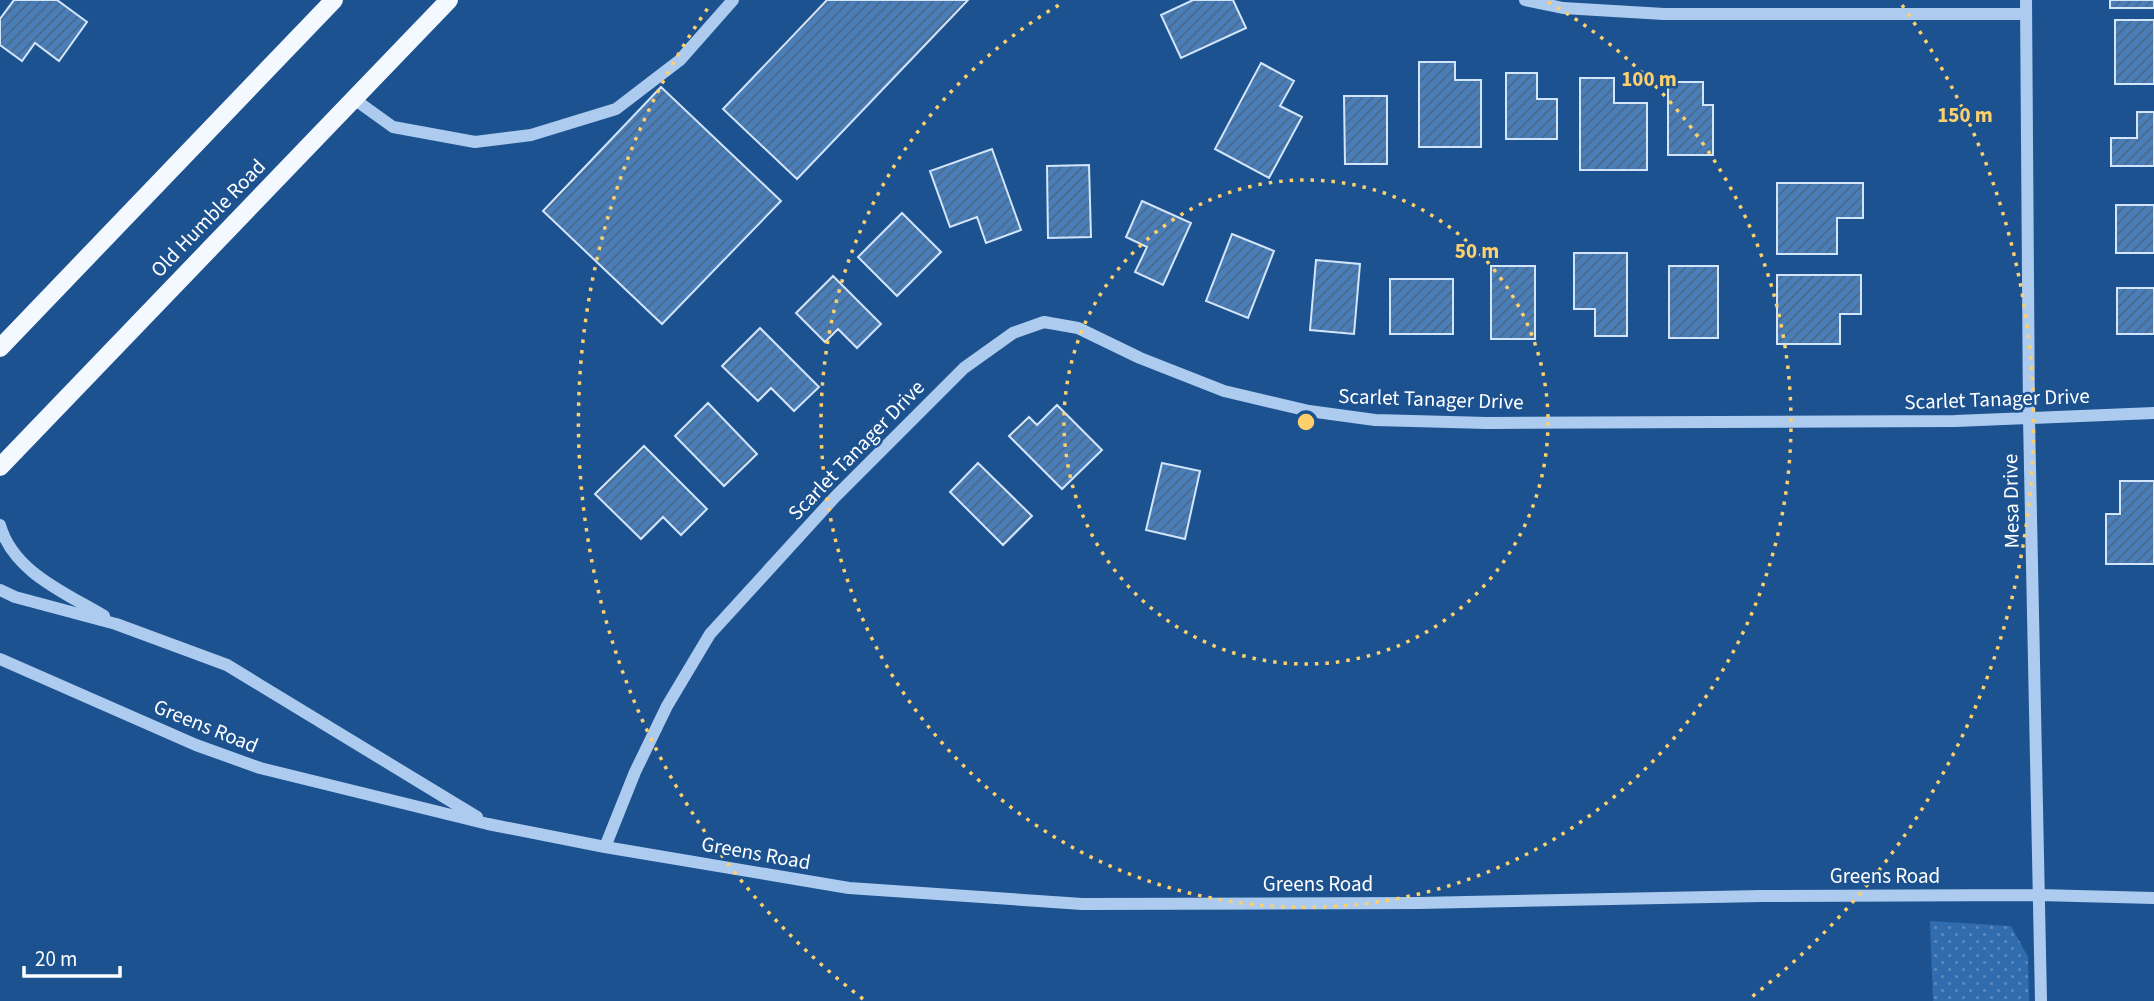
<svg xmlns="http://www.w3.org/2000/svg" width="2154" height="1001" viewBox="0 0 2154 1001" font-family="'Source Sans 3',sans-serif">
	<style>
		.grass { fill: url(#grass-dots) }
		.building { fill: url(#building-hatch); stroke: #d3e5fa; stroke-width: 2 }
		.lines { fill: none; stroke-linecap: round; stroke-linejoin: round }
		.minor { stroke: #adcbee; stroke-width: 12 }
		.major { stroke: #f4f8ff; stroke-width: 18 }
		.ring { fill: none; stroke: #fdd06c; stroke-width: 3.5; stroke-dasharray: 3.5 7 }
		.labels { text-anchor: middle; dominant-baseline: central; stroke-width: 5; stroke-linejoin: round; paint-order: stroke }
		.street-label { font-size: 21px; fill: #fff; stroke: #1d5290 }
		.centre { fill: #fdd06c; stroke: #1d5290; stroke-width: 3.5 }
		.ring-label { font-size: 21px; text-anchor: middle; font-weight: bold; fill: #fdd06c; stroke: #1d5290; stroke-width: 5; stroke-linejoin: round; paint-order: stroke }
	</style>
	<defs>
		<pattern id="grass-dots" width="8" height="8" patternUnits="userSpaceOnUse" patternTransform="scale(1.75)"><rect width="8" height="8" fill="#316cae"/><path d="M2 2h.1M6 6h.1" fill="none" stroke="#5a89be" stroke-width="1.8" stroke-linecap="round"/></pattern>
		<pattern id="building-hatch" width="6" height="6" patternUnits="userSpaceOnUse" patternTransform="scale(1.75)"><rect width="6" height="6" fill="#4a7eb9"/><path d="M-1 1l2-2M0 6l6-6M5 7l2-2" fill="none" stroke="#4b6888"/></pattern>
	</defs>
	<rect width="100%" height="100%" fill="#1d5290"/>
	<path class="grass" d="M1930 921 2011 926 2028 957 2029 1001H1933Z"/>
	<path class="building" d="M14 0H57L87 22 59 61 35 43 22 61 0 45V19Z
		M827 0H968L797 179 723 109Z
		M1193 0H1233L1246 28 1181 58 1161 15Z
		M2110 0H2154V8H2110Z
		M2115 20H2154V84H2115Z
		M1419 62H1455V80H1481V147H1419Z
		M1261 63 1294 81 1280 106 1302 117 1269 178 1215 149Z
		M1506 73H1537V99H1557V139H1506Z
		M1580 78H1614V103H1647V170H1580Z
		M1668 82H1703V105H1713V155H1668Z
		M661 87 781 201 662 324 543 211Z
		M1344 96H1387V164H1345Z
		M2137 112H2154V166H2111V138H2137Z
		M992 149 1021 230 986 243 977 217 950 227 930 171Z
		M1089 165 1091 237 1048 238 1047 166Z
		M1777 183H1863V218H1837V254H1777Z
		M1142 201 1191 223 1163 285 1135 272 1147 247 1126 237Z
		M2116 205H2154V253H2116Z
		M902 213 941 252 897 296 858 257Z
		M1232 234 1274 251 1248 318 1206 301Z
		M1574 253H1627V336H1595V309H1574Z
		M1316 260 1360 264 1354 334 1310 330Z
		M1491 266H1535V339H1491Z
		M1669 266H1718V338H1669Z
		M1777 275H1861V314H1840V344H1777Z
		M833 276 881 324 857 348 838 329 825 342 796 313Z
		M1390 279H1453V334H1390Z
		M2117 288H2154V334H2117Z
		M760 328 819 387 794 411 771 388 758 401 722 366Z
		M708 403 757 454 724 486 675 436Z
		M1057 405 1102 450 1062 489 1009 436 1029 417 1037 425Z
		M644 446 707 509 681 535 663 517 641 539 595 494Z
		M978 463 1032 516 1003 545 950 492Z
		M1162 463 1200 471 1185 539 1146 530Z
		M2120 481H2154V564H2106V514H2120Z"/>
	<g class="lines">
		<path class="minor" d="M1525 0 1563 8 1664 14H2026
			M2026 0 2029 419 2041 1001
			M354 99 393 127 475 142 531 135 616 109 680 60 733 0
			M0 525C13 572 66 593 104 616
			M0 590 15 597 116 624 227 665 477 817
			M0 659 196 745 260 768 488 824 605 847 849 888 1082 904 1419 903 1761 896 2039 895 2154 898
			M605 847 635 772 667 706 710 634 835 497 964 368 1013 333 1044 322 1078 328 1140 358 1224 391 1309 411 1375 420 1487 423 1955 421 2154 413"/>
		<path class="major" d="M0 348 334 0
			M0 467 449 0"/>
	</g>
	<g class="ring">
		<circle cx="1306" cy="422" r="242"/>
		<path d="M1548 2A485 485 0 1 1 1064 2"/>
		<path d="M863 999A727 727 0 0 1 710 5M1902 5A727 727 0 0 1 1749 999"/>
	</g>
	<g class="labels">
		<g class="street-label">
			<text transform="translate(208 218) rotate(-46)">Old Humble Road</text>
			<text transform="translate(1431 399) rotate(2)">Scarlet Tanager Drive</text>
			<text transform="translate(1997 399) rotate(-2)">Scarlet Tanager Drive</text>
			<text transform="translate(856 450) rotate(-46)">Scarlet Tanager Drive</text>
			<text transform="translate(2011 501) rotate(-91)">Mesa Drive</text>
			<text transform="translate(206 726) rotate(22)">Greens Road</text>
			<text transform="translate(756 853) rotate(10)">Greens Road</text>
			<text x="1885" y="876">Greens Road</text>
			<text x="1318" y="884">Greens Road</text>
		</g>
	</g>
	<circle cx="1306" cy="422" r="10" class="centre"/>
	<g class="ring-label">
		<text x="1649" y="86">100 m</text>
		<text x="1965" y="122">150 m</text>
		<text x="1477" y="258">50 m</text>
	</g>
	<path d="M24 966v10h96v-10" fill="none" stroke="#ffffff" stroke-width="3.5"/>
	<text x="35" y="966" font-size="21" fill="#ffffff" stroke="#1d5290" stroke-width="5" paint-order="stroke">20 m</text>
</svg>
